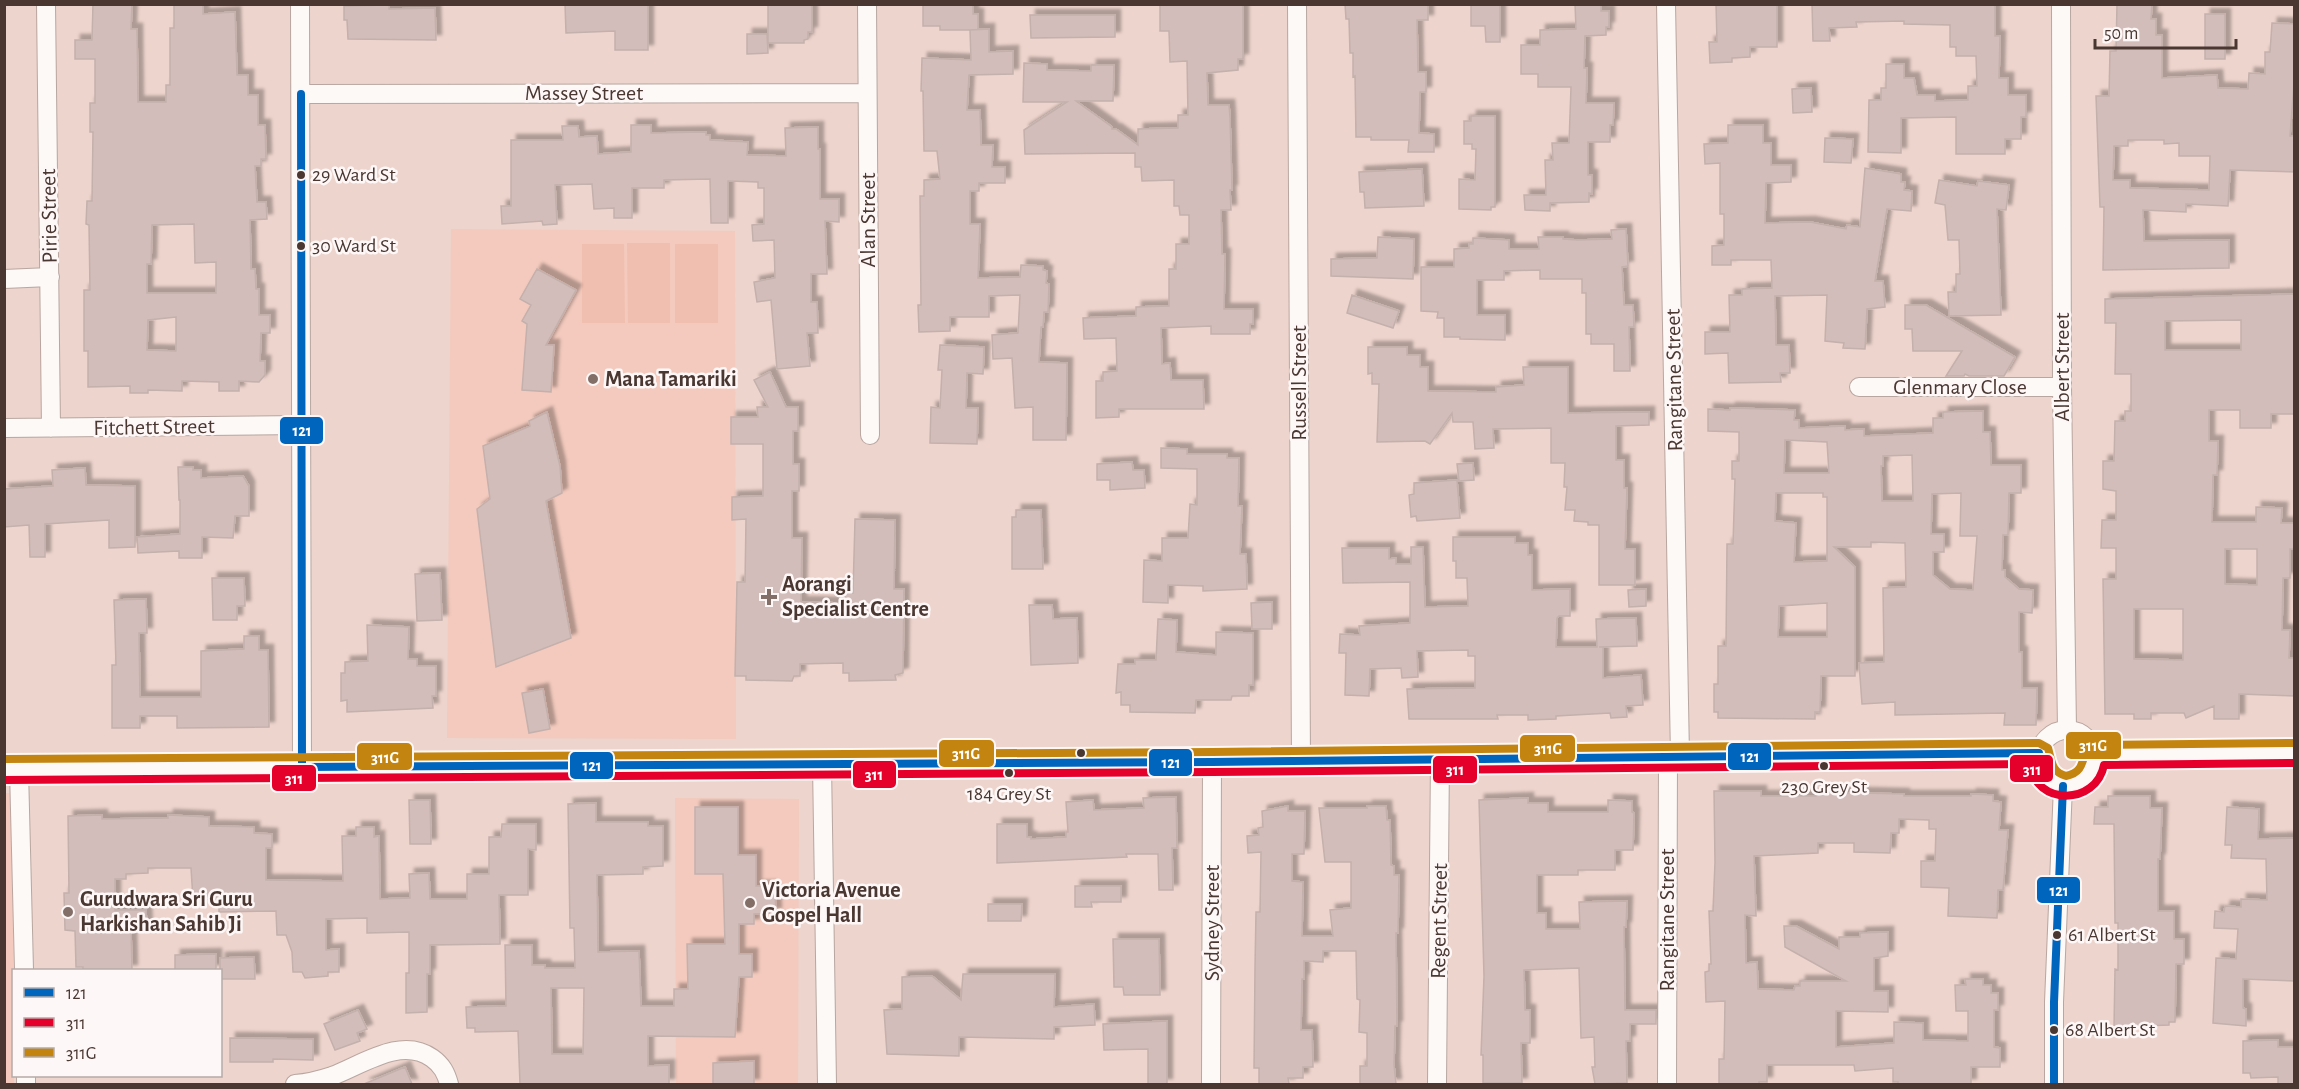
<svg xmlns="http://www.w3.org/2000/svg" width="2299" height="1089" viewBox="0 0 2299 1089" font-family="'Alegreya Sans',sans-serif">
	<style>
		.built { fill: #f3cabd }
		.green { fill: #f1bfaf }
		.building { fill: #d2bdba; stroke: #c4b0ac; stroke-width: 1.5; fill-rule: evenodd; filter: url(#shadow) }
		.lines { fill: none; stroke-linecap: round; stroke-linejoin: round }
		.minor-casing { stroke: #b9a6a0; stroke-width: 20 }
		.minor { stroke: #fcf9f7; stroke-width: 18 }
		.bus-1-casing { stroke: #fdf8f7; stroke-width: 12 }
		.bus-2-casing { stroke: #fdf8f7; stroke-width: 12 }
		.bus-3-casing { stroke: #fdf8f7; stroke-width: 12 }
		.bus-1 { stroke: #0065bd; stroke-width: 8 }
		.bus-2 { stroke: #e4002b; stroke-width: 8 }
		.bus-3 { stroke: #c3850f; stroke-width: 8 }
		.bus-dot { fill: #4a3732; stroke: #fdf8f7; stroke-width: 2 }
		.poi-dot { fill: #836e68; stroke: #fdf8f7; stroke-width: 2 }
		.labels { text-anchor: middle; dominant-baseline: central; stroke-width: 5; stroke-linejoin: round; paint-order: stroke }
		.bus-label { font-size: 20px; fill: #4a3732; stroke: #fdf8f7; text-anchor: start }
		.street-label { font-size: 22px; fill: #4a3732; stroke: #fdf8f7 }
		.poi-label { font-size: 22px; font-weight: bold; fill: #4a3732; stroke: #fdf8f7; text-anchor: start }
		.line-badge { stroke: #fdf8f7; stroke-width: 2 }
		.badge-label { font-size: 16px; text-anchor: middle; font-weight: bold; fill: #fff }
	</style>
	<defs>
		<filter id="shadow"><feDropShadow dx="5.5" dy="-5.5" stdDeviation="1.5" flood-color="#0004"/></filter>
	</defs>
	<rect width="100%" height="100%" fill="#edd4cc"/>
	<path class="built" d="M451 229 735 231 736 739 447 738Z
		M4 793H12L14 1084H4Z
		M675 798 799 799 798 1084H676Z"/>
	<path class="green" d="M627 243H670V323H628Z
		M582 244H624L625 323H582Z
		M675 244H718V323H675Z"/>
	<path class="building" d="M93 4H132L131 29H137L138 102H166V85H170V28H174V4H203V14L235 12 237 75H248V95H258V125H265L266 159H261V166H255L257 202H266L267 219 250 220 251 269H255L256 289H259V315H270V333H261L260 361H265V375L259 382 239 381V391H219V382L182 381V391L148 390V393H130V386L88 387V351H84V290H90L89 225 86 224 87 201H92L93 132H90V103H95V59H75V40H92ZM194 224 195 263 216 262V293H147V264H151L152 225ZM176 317V351L147 350 148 320Z
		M565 4H648V50H615V31L566 33Z
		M923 4H973V14H978V30H940V26H923Z
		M1243 4V59H1238V70L1207 73 1208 105H1229L1230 117 1232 190H1230L1231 210H1221L1222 254H1225L1224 309H1253V324H1250V334H1211V326L1161 328 1162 364 1170 363 1171 380H1203L1204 409H1119V417L1096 418V381H1103V372L1117 371 1116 338 1084 339 1083 318 1136 316V307L1169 306V269H1176V244H1189V215H1180L1179 206H1174V180L1142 181 1141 167H1135V153L1025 154 1024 130 1067 102H1023L1024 63 1047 64V70L1091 71V65H1114L1113 101H1076L1112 127V129H1116L1138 145V129L1178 128V115H1188L1187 61 1170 62 1169 31H1160V5Z
		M1345 4H1428V20H1417L1418 72H1426V92H1420L1419 133 1434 134V152H1408L1409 140H1371V137H1356L1355 76 1353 77V53H1350L1349 19H1346Z
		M1471 4H1500V42H1486L1485 26H1471Z
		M1575 4H1601V11H1609V27H1606V35L1585 36 1584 68H1587L1586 103H1614L1613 125H1610V142H1588V175H1592V194L1589 193V202L1550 203V211L1525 210 1524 195H1546L1545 160H1553L1552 143H1569L1571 87H1538V74H1521V45H1540V30L1576 29Z
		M1716 4H1777V47H1750V57L1732 58V62L1710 63 1709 42H1717Z
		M1812 4H1995V36H2000L1999 78H2008V95H2026V117H2021V139H2005V154H1956V117L1901 118V153L1868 152 1869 100H1881V88H1886V64H1904V78H1914L1917 95H1935V101L1968 100V86H1977L1976 56H1956V47H1950V25L1904 24V21L1856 22 1857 27 1829 28 1830 41H1813Z
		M2117 4H2152L2151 19H2156V35H2162V78L2217 75 2218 88 2248 89 2249 73 2265 74V52H2270L2272 23 2295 24V70L2290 136H2295V172L2230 170 2228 206 2186 204V212L2143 210 2144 241 2229 240V268L2103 270 2104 207H2100L2096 96H2109L2110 51H2116ZM2128 140H2164V144L2179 143V156H2210L2209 190 2130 188V180H2113L2114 146H2128Z
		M389 5V9L435 8 436 40 348 39 347 20H344V6Z
		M768 5H812V32H808V39L804 40V43H768Z
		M2205 14H2225V59H2205Z
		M1030 15H1115V37L1031 38Z
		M989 29V52L1013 51V74L969 75 967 110H980L981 145H993L992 167H1005V183H979V191H970V224H980L978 278 1020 277 1021 265 1043 266V270L1047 271 1046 283 1049 284 1048 312H1044L1043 327H1041L1039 362 1067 363 1066 440H1033V407L1015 408 1012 358 993 359 992 335 1018 333 1020 295 989 296V317H950V331L919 332 918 305H921L920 196H924V180L940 179 937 151H924L923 91H921L922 58 971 60 970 30Z
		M747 34H767L768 53 747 54Z
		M1811 88 1812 112 1793 113 1792 89Z
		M1471 116H1495V207H1491V210L1459 209V179L1475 180 1476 149H1472V144H1464V121H1471Z
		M631 125H651V133L706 132V135H710V140L748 142 747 155 786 156 785 128 818 127V149H820V199H839V222L825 221 827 274H811V302H817L818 333H807L810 366 777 369 771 300 757 302 754 282 775 278 774 240 753 241 752 225 764 224V188H758V182L728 181V223H711L710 179 664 180V188H632V218H614V208L594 209 592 184 555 185 557 224 543 225 542 221 502 224 501 206H511V140H563L562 126H578L579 137 597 136 598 154 631 152Z
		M1728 125H1763V143H1771V165H1791V182L1766 183 1765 223 1810 222 1846 229 1847 225 1860 227 1865 168 1901 174V182H1905L1904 190 1912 191 1911 211 1887 209 1875 281H1883L1885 307 1867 309 1865 349 1843 348 1844 343 1825 341 1827 295 1775 296 1776 345H1789L1790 373H1780L1781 382 1729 383 1728 353 1705 354V332H1730L1729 295H1742V289L1772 288 1771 260H1731V265H1712V246L1724 245V214H1720V163L1705 164 1704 144 1728 143Z
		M1825 138 1853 139 1851 163 1824 162Z
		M1422 169 1424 206 1365 208 1364 192H1360L1359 172Z
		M1939 180 1977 186 1978 181 2009 185 2006 210 1997 209 2001 315 1949 316 1948 292H1956V274H1960L1959 240H1948L1945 205 1935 203Z
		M1626 229 1628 266 1622 267 1624 305H1633L1634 327H1629L1630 371H1614V344H1591V334H1586V293H1582V279H1540V270L1504 271V280H1477V315H1505V340L1460 339V337H1444V318H1437L1438 312 1421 311V267H1454V249L1469 248V244H1473V238L1509 240V249H1539L1538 237H1563V239L1578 240 1612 239 1611 230Z
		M1378 237 1414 239 1413 279 1331 276V259L1377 258Z
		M537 269 576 290 546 345H554L551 392 522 390 527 324 522 321 531 305 520 299Z
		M2295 294V414H2271V428H2240V410H2209V441H2218L2217 475H2213L2212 522H2256V507L2282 508 2281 523H2295V549H2290V578H2283L2282 630H2290L2289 658H2295V696L2239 694V719H2214V706L2186 718 2184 713H2151V719H2134V714H2105L2103 579H2116V548H2101L2102 520H2116V491L2103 489V461H2114L2115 421H2125V411H2131V374H2115L2116 323H2105V299ZM2241 320V350H2165V321ZM2225 549H2257V585L2225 584ZM2134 609H2183V660L2134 659Z
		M1352 295 1399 311 1393 328 1347 313Z
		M1905 305H1926L2015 357 2004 376H1969L1965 374 1964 376H1946L1962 351H1913L1912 329H1905Z
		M940 345 984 347 983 374 967 373 966 408H978L977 444 930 443 931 407 940 408 942 370H938Z
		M1368 347H1407V355H1420V367H1428V391L1496 392V387L1524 385 1523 367H1568V413L1649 412V425L1616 426V460H1624V488H1627L1625 549H1635V585H1599V525H1588V522L1574 521 1575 510H1565L1567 487H1564L1565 463H1551V428L1493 429 1494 448 1475 449 1473 422H1453L1452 413 1430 444 1425 441 1377 442 1379 384H1372V373L1368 374Z
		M770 372 786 407H798V431H793V464H799V491H792V538H802L801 602 845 603V593H853L855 519 895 520 894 589H904L903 673 895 675 896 680 849 681V673H843V663L800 664V676H794L792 681 746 680V676H735L737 582H745L746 519 732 520V497L763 496V444H731V417H758L757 407H768L754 380Z
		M1730 408 1795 410 1794 420H1799V428L1845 426V430L1864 429V436L1933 433V418H1943V412L1983 411V432H1990L1991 465H2021V493H2009L2008 535H2003L2002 570H2005V577L2019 589 2033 590 2032 613 2019 612V652H2022V688H2037L2036 725H2004L2005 713 1895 715V702L1862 704 1859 663 1884 662 1883 588 1906 587 1905 543 1871 542V547H1834L1855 567V676H1821L1820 712H1815V719L1718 718V712H1714V684H1718V646H1726L1727 544H1733L1735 479H1732V461H1739V432L1708 431V409L1730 410ZM1785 440 1827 442 1829 473H1784ZM1912 455 1913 501H1882L1881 466H1883V456ZM1776 493H1823V497H1827V561L1794 562 1796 523 1775 521ZM1961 493 1960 536H1977L1973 590 1950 589 1933 575V552H1944V534H1931L1932 494ZM1827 603V637H1778L1779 606Z
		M547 412 560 466 562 493 546 501 571 638 496 667 477 509 490 499 483 446 530 426 529 421Z
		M1161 448 1187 449V454H1227V458H1239L1238 506H1242L1240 554H1246L1247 589 1203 591V586L1168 585V603L1143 602 1144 560 1162 561V538H1188L1190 504 1197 505V469L1161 468Z
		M1132 462 1133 470H1144L1145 488 1110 490V480H1097V464Z
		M1473 463 1474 480 1459 481 1457 464Z
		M178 467H193V470H201V478L243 476 249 486V516H235L233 538 202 537V558H179V551L138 553 137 537 180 534V500H179Z
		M85 468 86 485 135 486V547L109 548V520L45 524V557H30L29 525 4 527V489L53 486 52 470Z
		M1457 480 1460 518 1417 521 1416 516 1411 517 1409 495 1414 494V483Z
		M1016 510H1041L1043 569H1012V517H1016Z
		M1453 537H1515V543H1528V555H1532V590L1570 589V616H1559L1557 618 1556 647H1597L1596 619 1636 618 1637 646 1599 647H1603V678L1641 675 1643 705 1626 706 1627 717 1611 718 1610 713 1556 716V719L1528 720V715H1497L1498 719H1409L1407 689 1475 688V656H1468V650L1417 651 1418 677 1402 678 1401 668 1370 669 1369 696 1345 695 1346 653H1339L1340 634 1360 635 1359 626 1410 623V582L1343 583 1342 548H1389V559L1396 558V564H1411V547H1423L1425 607 1468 606 1467 578H1456V561H1453Z
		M440 573 442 620 417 621 415 574Z
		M212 578H244L245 606H237V620H213Z
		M1646 589V606L1629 607 1628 590Z
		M146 599 147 633H139L140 697H201V651L244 649V636H259V650H268L269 727 177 728V716H140V728H112V665H116L114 600Z
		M1272 602V629H1252L1251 603Z
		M1029 605H1052L1053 619 1077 618 1078 663 1031 665Z
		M1158 619 1177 620 1176 652 1216 655V632L1253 633V685H1249V696H1232L1231 700H1196L1195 713 1130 712V705H1121V692L1116 693 1118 664H1135V660H1156Z
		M367 625 409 627 408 659H417V666H436V696H432L433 708 347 712V700L341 701V673H345V662L368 661Z
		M543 689 550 729 529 733 522 693Z
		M1714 791H1761V796H1816V792L1904 794V796H1971V794L1993 795V801L2001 802 1999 830H2008L2003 890H1998L1997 918 1948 916 1949 888 1921 887V861H1935L1936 829H1929V820L1899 819V833H1891L1890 853 1854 852V843H1818V853L1754 856 1756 916 1745 915 1746 963 1757 962 1758 989 1794 990 1795 986H1800V981H1846L1785 947 1784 926H1796L1839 949V937H1860V933L1888 932V956L1874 958V991H1888V1012L1836 1011V1047L1894 1043V1022L1923 1023V1040L1968 1041V1011H1956L1955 985H1966L1965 979H1983V985H1991V993H1998V1010H1994V1047L2000 1048V1067H1971V1084H1898V1082H1893V1068L1855 1071 1854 1065H1767V1082H1759V1084H1719V1059H1724L1725 1001 1706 1002 1705 972 1709 971V964H1711L1709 911H1713L1715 862Z
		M2108 796H2150V808H2162L2160 859H2158V911H2174V939H2184V964H2176L2175 1022H2169V1025L2114 1027 2115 969 2118 970V923H2115L2114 824H2094L2095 807H2108Z
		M1176 797 1177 848H1172L1173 890H1159L1158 854H1126L1127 857 997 863V824H1027V837H1031V839L1066 837V832H1068L1066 802 1093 800 1094 810 1144 808 1143 798Z
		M1528 798V803H1548V812H1608V800L1632 801V812L1634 813 1633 850H1615V870H1578V875H1537V913H1546V929H1580L1579 902 1627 901 1626 927H1624L1625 1010H1656V1024H1630V1041H1626L1627 1083 1595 1084 1592 1067H1595L1594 1037 1581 1038 1579 968 1524 970 1525 1010H1530V1043H1521L1522 1083H1483V1055H1481L1484 976 1479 800Z
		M409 800H430L431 844H410Z
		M596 803V822H648V826H663V866L643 867V874L597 875 598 952 639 951 641 1006H674V989H688L687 944H725L723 874H695V807H738V855H756V886H771V892H775L776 913 754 914V924H739V954H752V977H739L735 1037 648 1036V1066L669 1065V1084H520L518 1031 475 1032V1028H467L466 1007 506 1006 505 945H532V965H545V968H575L574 928H570L568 804ZM551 988H584L583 1054H552Z
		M1288 806V811H1305L1304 854H1292V881L1303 882 1302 936H1333L1330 910 1351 908V862H1325L1319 808H1367V806H1386L1387 820H1390L1391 865 1394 866V875H1399L1398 933H1396L1397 1026H1395L1394 1065 1396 1084H1360V1066H1367V1033L1359 1032 1360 1000 1357 999 1356 951H1323V962L1304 961V979H1302L1301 1030H1312L1313 1067H1303V1078H1288L1289 1084H1259V1068H1254L1255 967 1256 912H1260L1261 852 1248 853 1247 836 1259 835 1258 828 1263 827 1262 811Z
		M2227 807 2259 809 2258 839 2295 838V981L2243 979V1008L2246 1009V1026L2213 1023 2216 958 2236 959 2238 929 2214 928 2215 911 2224 912 2225 906 2241 907V899L2267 900 2266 859 2231 858 2232 845H2225Z
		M102 815V819L168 818V815L209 817V826L254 827V833L272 834V848H266V880L343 881 342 836H356V827H374V837L379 836 380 899 410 898 409 874 429 873 430 899H467V874H489V837H501L502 824H536V850L528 849V895H499L500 944 430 945V974H427V1012L406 1013V973H409V932L367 933V918L326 919V950L339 949V972H328V976L305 978 302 972H293L292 952 286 935H277L276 911 219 912V899L193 900 191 868H148V873L126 874V879H115V910H146L147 929H131L132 970H83V967H76L75 931 65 930 64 893H69L68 816Z
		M1075 886H1121V902H1091L1092 907H1075Z
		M988 904H1022L1021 921H988Z
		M1113 939H1159L1160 995H1124L1123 987H1114Z
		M216 954V970H175V955Z
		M254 957 255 979H220V958Z
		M963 974H1055L1054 1007 1094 1004 1095 1025 1054 1027V1039L959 1037V1056L887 1054 884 1010 902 1009V977L932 976 961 1000Z
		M358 1010 367 1029 357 1033 360 1041 335 1050 324 1024Z
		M1167 1021V1084H1148V1049L1104 1050 1103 1024Z
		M230 1038 313 1039V1060L273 1059V1062H230Z
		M2278 1040V1047H2295V1084H2278V1077L2251 1078 2250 1073H2243V1041Z
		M754 1061V1084H713V1063Z
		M405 1067 412 1084H364Z"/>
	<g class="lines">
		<g class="minor-casing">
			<path id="minor" d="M46 4 51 428
				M300 4 302 767
				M867 4 870 435
				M1297 4 1301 761
				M1666 4 1680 756
				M2061 4 2062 387 2067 729
				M301 94 867 93
				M4 279 50 277
				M1859 387H2062
				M4 428 303 425
				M2039 758a28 28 0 1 1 56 0a28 28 0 1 1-56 0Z
				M2095 755 2294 753
				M822 764 827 1084
				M4 770 893 763 1212 762 2039 753
				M19 770 24 970
				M26 1076V1084
				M295 1084C308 1083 320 1080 332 1076 362 1065 401 1036 432 1058 442 1065 446 1073 449 1084
				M1211 1084 1212 762
				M1437 1084 1440 758
				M1667 1084 1668 756
				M2054 1084V1002L2063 786"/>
		</g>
		<use href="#minor" class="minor"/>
		<g class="bus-1-casing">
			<path id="bus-1" d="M301 94 302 767
				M302 767 1212 762 2039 753
				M2054 1084V1002L2063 786"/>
		</g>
		<g class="bus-2-casing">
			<path id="bus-2" d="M4 780 1212 772 2030 764C2035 806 2096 806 2104 765L2294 763"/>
		</g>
		<g class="bus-3-casing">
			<path id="bus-3" d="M4 759 1212 752 2039 743 2048 748C2052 761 2051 772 2066 776 2082 773 2082 763 2086 750L2094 745 2294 743"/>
		</g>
		<use href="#bus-1" class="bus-1"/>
		<use href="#bus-2" class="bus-2"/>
		<use href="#bus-3" class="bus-3"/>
	</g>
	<g class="bus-dot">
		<circle cx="301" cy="175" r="5"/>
		<circle cx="301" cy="246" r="5"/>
		<circle cx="1081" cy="753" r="5"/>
		<circle cx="1824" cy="766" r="5"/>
		<circle cx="1009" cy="773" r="5"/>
		<circle cx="2057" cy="935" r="5"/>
		<circle cx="2054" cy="1030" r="5"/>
	</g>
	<g class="poi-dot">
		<circle cx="593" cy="379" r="6"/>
		<path d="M766 588h6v6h6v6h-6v6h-6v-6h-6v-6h6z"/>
		<circle cx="750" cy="903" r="6"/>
		<circle cx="68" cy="912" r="6"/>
	</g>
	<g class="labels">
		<g class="bus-label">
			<text x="312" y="175">29 Ward St</text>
			<text x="312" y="246">30 Ward St</text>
			<text x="1824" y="787" text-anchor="middle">230 Grey St</text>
			<text x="1009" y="794" text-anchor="middle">184 Grey St</text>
			<text x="2068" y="935">61 Albert St</text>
			<text x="2065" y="1030">68 Albert St</text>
		</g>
		<g class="street-label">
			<text x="584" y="93">Massey Street</text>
			<text transform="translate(49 216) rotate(-91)">Pirie Street</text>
			<text transform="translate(868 220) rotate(-90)">Alan Street</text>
			<text transform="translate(2062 367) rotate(-90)">Albert Street</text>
			<text transform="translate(1674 380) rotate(-91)">Rangitane Street</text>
			<text transform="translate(1299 383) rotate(-90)">Russell Street</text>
			<text x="1960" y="387">Glenmary Close</text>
			<text transform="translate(154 427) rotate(-1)">Fitchett Street</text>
			<text transform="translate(1667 920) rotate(-90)">Rangitane Street</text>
			<text transform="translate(1439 921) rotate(-89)">Regent Street</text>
			<text transform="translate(1212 923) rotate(-90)">Sydney Street</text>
		</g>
		<g class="poi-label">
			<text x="605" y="379">Mana Tamariki</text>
			<text x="782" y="584">Aorangi<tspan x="782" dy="25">Specialist Centre</tspan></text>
			<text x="762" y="890">Victoria Avenue<tspan x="762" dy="25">Gospel Hall</tspan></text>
			<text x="80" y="899">Gurudwara Sri Guru<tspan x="80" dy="25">Harkishan Sahib Ji</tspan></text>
		</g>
	</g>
	<g class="line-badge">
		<rect x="279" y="416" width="45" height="29" rx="6" fill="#0065bd"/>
		<rect x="2065" y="731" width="57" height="29" rx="6" fill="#c3850f"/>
		<rect x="1519" y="734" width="57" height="29" rx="6" fill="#c3850f"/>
		<rect x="938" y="739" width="57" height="29" rx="6" fill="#c3850f"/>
		<rect x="1727" y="742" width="45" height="29" rx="6" fill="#0065bd"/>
		<rect x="356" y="742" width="57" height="29" rx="6" fill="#c3850f"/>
		<rect x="1148" y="748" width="45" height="29" rx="6" fill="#0065bd"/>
		<rect x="569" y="751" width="45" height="29" rx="6" fill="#0065bd"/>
		<rect x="2009" y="754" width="45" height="29" rx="6" fill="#e4002b"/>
		<rect x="1432" y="755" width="46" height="29" rx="6" fill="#e4002b"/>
		<rect x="852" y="760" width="45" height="29" rx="6" fill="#e4002b"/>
		<rect x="271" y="764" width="46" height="28" rx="6" fill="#e4002b"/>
		<rect x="2036" y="876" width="45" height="28" rx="6" fill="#0065bd"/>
	</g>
	<g class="badge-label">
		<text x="302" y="436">121</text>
		<text x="2093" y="751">311G</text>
		<text x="1548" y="754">311G</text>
		<text x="966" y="759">311G</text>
		<text x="1750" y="762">121</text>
		<text x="385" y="763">311G</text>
		<text x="1171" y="768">121</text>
		<text x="592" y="771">121</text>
		<text x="2032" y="775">311</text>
		<text x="1455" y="775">311</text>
		<text x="874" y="780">311</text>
		<text x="294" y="784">311</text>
		<text x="2059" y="896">121</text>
	</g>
	<rect width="2299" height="1089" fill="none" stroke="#4a3732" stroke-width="12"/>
	<rect x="12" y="969" width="210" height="108" fill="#fdf8f7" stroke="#b5aba8" stroke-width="1.5"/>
	<rect x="24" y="988" width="30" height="9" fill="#0065bd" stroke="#b5aba8" stroke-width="1.5"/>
	<text x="66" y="999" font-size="18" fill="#4a3732">121</text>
	<rect x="24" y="1018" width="30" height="9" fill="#e4002b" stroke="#b5aba8" stroke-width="1.5"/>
	<text x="66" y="1029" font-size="18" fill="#4a3732">311</text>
	<rect x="24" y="1048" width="30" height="9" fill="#c3850f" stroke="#b5aba8" stroke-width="1.5"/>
	<text x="66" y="1059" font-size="18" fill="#4a3732">311G</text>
	<path d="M2095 39v9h141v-9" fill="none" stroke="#4a3732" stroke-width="3"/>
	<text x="2104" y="39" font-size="18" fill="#4a3732" stroke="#fdf8f7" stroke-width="4.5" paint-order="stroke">50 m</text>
</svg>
